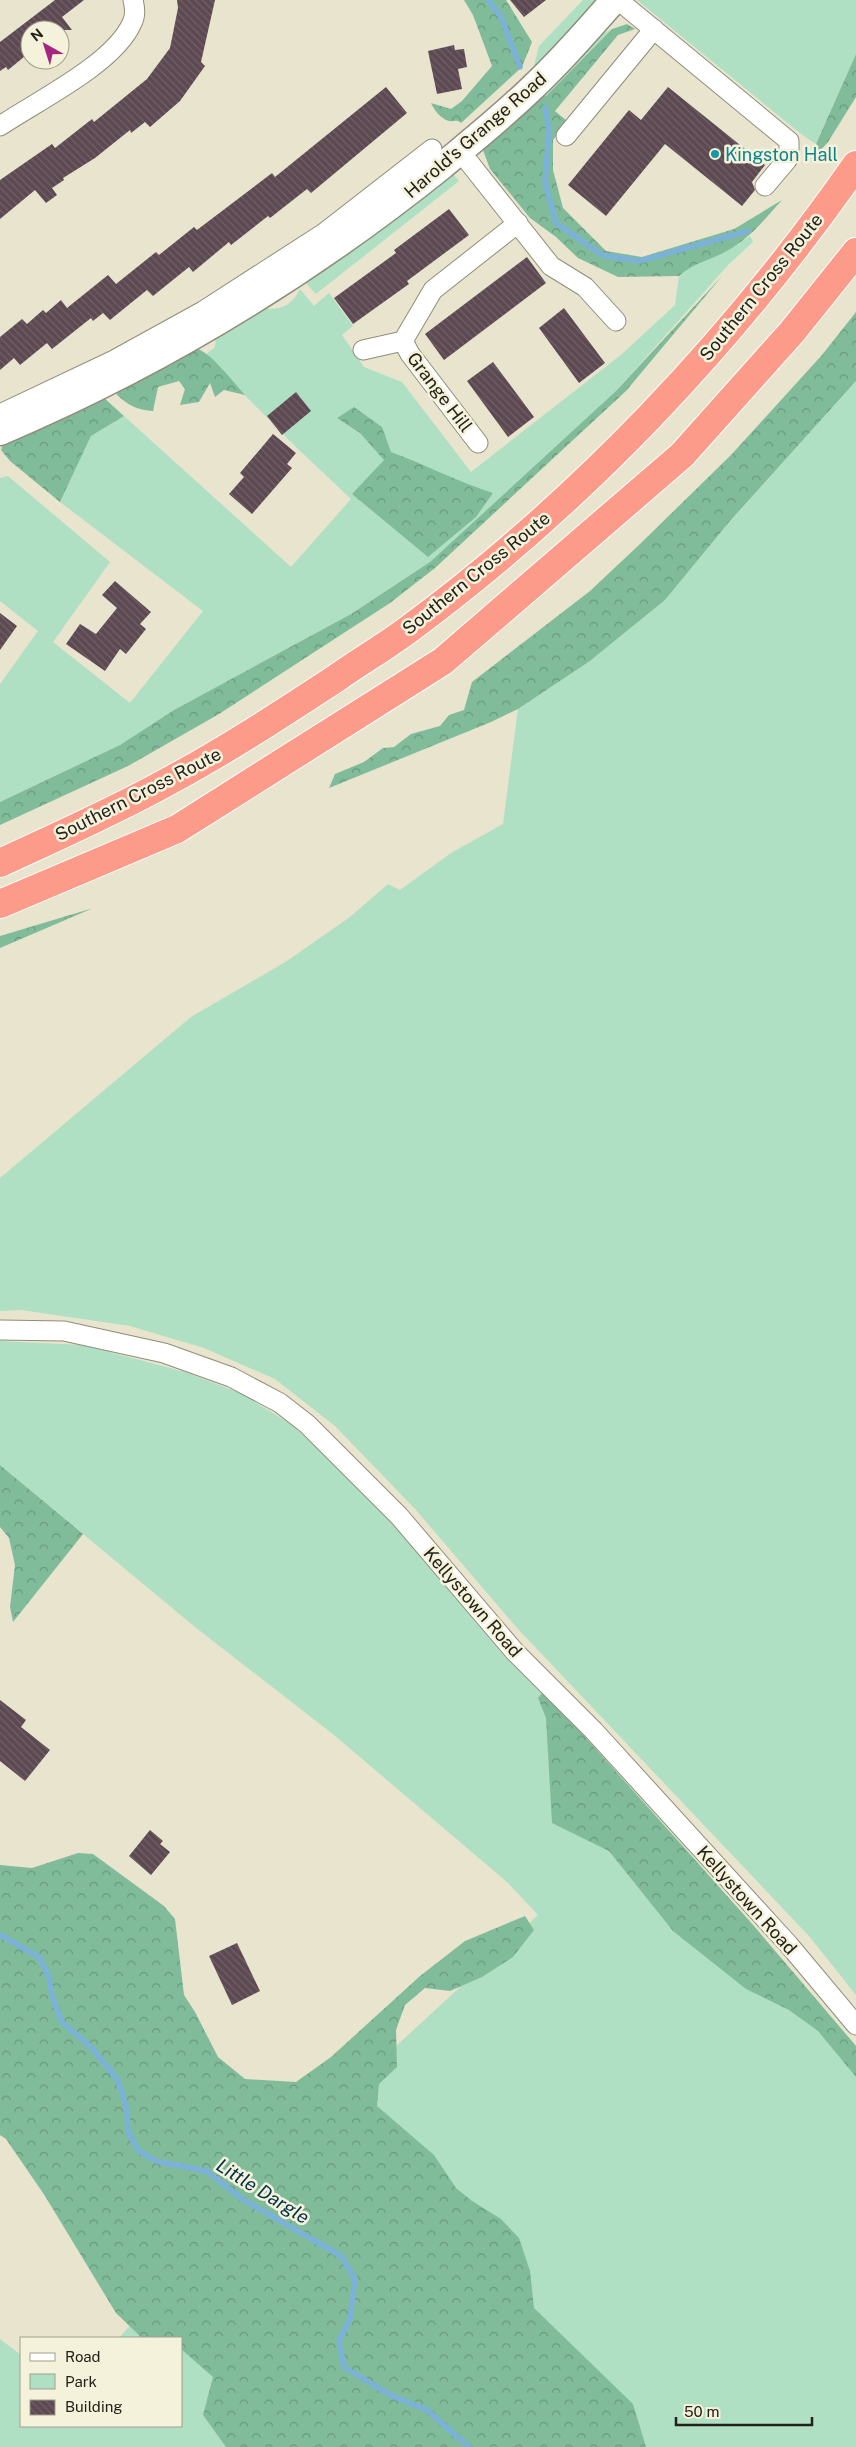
<svg xmlns="http://www.w3.org/2000/svg" width="856" height="2447" viewBox="0 0 856 2447" font-family="'Public Sans',sans-serif">
	<style>
		.green { fill: #afe0c3 }
		.forest { fill: url(#forest-crowns) }
		.lines { fill: none; stroke-linecap: round; stroke-linejoin: round }
		.stream { stroke: #7cb2d7; stroke-width: 5.5 }
		.building { fill: url(#building-back-hatch) }
		.street-casing { stroke: #908d78; stroke-width: 21 }
		.secondary-casing { stroke: #908d78; stroke-width: 29 }
		.highway-casing { stroke: #fff; stroke-width: 30 }
		.street { stroke: #fff; stroke-width: 19 }
		.secondary { stroke: #fff; stroke-width: 26 }
		.highway { stroke: #fd9b8a; stroke-width: 28 }
		.culture-dot { fill: #0f9aa8; stroke: #f5f2db; stroke-width: 2 }
		.labels { text-anchor: middle; dominant-baseline: central; stroke-width: 5; stroke-linejoin: round; paint-order: stroke }
		.street-label { font-size: 18px; fill: #232119; stroke: #f5f2db }
		.culture-label { font-size: 18px; fill: #0d838f; stroke: #f5f2db; text-anchor: start }
		.water-label { font-size: 19px; font-style: italic; fill: #03314a; stroke: #f5f2db }
	</style>
	<defs>
		<pattern id="forest-crowns" width="20" height="18" patternUnits="userSpaceOnUse" patternTransform="scale(1.25)"><rect width="20" height="18" fill="#81bc9a"/><path d="M2 6a3 3 0 1 1 6 0M12 15a3 3 0 1 1 6 0" fill="none" stroke="#69987d"/></pattern>
		<pattern id="building-back-hatch" width="6" height="6" patternUnits="userSpaceOnUse" patternTransform="scale(1.25)"><rect width="6" height="6" fill="#5d4952"/><path d="M-1 5l2 2M0 0l6 6M5-1l2 2" fill="none" stroke="#706067"/></pattern>
	</defs>
	<rect width="100%" height="100%" fill="#e8e4ce"/>
	<path class="green" d="M583 0H603L551 57 477 124 469 126 533 70 539 46Z
		M637 0H856V54L816 144 801 134Z
		M612 29 545 96 543 93 483 150 485 143 597 37Z
		M452 173 459 181 316 294 302 279Z
		M750 236 753 242 729 264 616 391 430 562 351 614 174 710 120 745 0 802V684L38 631 0 601V478L8 476 110 562 53 642 130 703 203 611 60 502 91 436 124 416 291 567 351 499 297 448 205 355 215 347 216 336 259 308C279 311 291 307 300 289L314 306 329 293 353 326 342 335 364 367 402 382 471 472 622 354 675 305 679 276 689 267 726 252Z
		M856 381V1995L809 1936 518 1629 416 1510 335 1426 275 1379 204 1348 130 1326 21 1310 0 1311V1178L191 1017 287 961 350 917 388 884 400 890 451 853 503 824 518 709 590 661 665 600 730 521Z
		M0 1341 83 1345 185 1372 240 1393 291 1424 352 1481 407 1539 490 1638 531 1677 694 1858 856 2046V2447H0V2339L21 2355V2426H181V2338H119L288 2146 538 1915 507 1882 334 1735 195 1627 0 1465Z"/>
	<path class="forest" d="M464 0H506L532 42 522 67 461 123C456 119 455 122 449 121 441 119 434 110 431 103L451 109 462 101 492 66 473 15Z
		M627 24 635 29 618 35 555 111 567 121 553 140V170L563 208 606 251 642 257 734 229 782 200C764 220 751 237 727 251 711 260 693 263 679 276L618 277 578 258 556 237 530 218 490 169 483 150 543 93 546 96 612 29Z
		M856 54V97L828 142 818 153 816 144Z
		M723 275 626 391 435 568 390 603 219 714 128 766 0 825V802L120 745 174 710 351 614 430 562 616 391Z
		M856 312V381L730 521 665 600 590 661 518 709 491 722 329 788 335 774 364 762 383 748 394 747 411 734 440 726 449 715 464 710 472 682 590 591 640 544 732 454 822 355Z
		M195 348C209 350 235 384 245 395L224 390 215 397 210 383 199 402 180 405 185 389 179 381 158 387 153 411C137 410 128 405 117 395L116 389Z
		M103 397 124 416 91 436 60 502 10 461 1 450 4 441Z
		M354 407 382 427 391 452C426 465 458 482 493 493L476 517 428 557 352 494 384 460 360 433 337 418Z
		M90 909H91L0 948V936Z
		M0 1465 83 1534 13 1622 10 1607 15 1565 9 1538 0 1527Z
		M544 1691 754 1926 856 2046V2077L818 2031 789 2010 746 1989 673 1931 609 1851 552 1823 546 1718 538 1698Z
		M78 1853 93 1854 164 1906 175 1919 184 1995 195 2012 218 2057 245 2079 296 2082 331 2057 420 1976 465 1941 525 1916 534 1930 513 1957 482 1977 450 1991 425 1988 405 2005 396 2030 397 2067 379 2084 377 2106 434 2155 456 2188 472 2201 501 2219 519 2238 530 2271 534 2308 633 2404 646 2447H226L203 2415 213 2377 181 2349V2338H142L116 2313 45 2196 6 2139 0 2135V1865L32 1868Z"/>
	<g class="lines">
		<path class="stream" d="M488 0 501 17 520 67
			M545 107 549 131 545 182 556 223 602 255 639 261 748 231
			M0 1935 39 1957 49 1977 52 1996 62 2022 92 2048 118 2080 127 2110 128 2132 139 2151 156 2161 206 2171 244 2200 341 2256 355 2279 350 2319 339 2341 344 2367 390 2395 427 2410 469 2447"/>
	</g>
	<path class="building" d="M55 0H84L62 17 72 30H30V52L8 70 6 67 0 71V42Z
		M177 0H215L201 62 205 66 180 101 150 127 145 122 131 133 130 130 95 158 63 178 64 180 52 188 57 195 46 203 35 190 0 219V180L52 144 55 148 92 119 94 122 147 79 170 48 178 8Z
		M510 0H546L524 17Z
		M454 45 455 50 464 49 467 67 458 69 462 89 437 94 428 51Z
		M386 87 407 113 311 193 307 189 270 218 268 216 231 245 229 242 193 272 189 267 153 296 147 290 110 320 103 313 93 321 91 318 52 349 47 343 20 365 14 358 0 370V337L22 319 27 324 43 310 46 313 61 300 67 308 108 275 116 284 156 252 159 255 194 227 197 230 272 173 275 177Z
		M668 87 765 165 752 182 755 190 742 206 665 144 606 216 568 185 629 110 641 120Z
		M449 209 469 235 407 281 409 284 353 324 334 298 396 253 394 250Z
		M527 257 546 283 444 360 425 334Z
		M564 308 605 363 579 383 539 328Z
		M493 362 534 417 508 437 467 381Z
		M296 392 311 411 282 435 267 416Z
		M273 434 296 453 287 464 292 468 252 514 229 494 244 477 240 473Z
		M115 581 151 612 140 624 146 629 126 654 120 649 105 671 66 644 80 624 96 634 117 608 102 595Z
		M0 613 17 626 0 650Z
		M0 1700 26 1720 21 1727 50 1750 25 1781 0 1761Z
		M150 1830 163 1841 160 1844 170 1852 151 1875 129 1856Z
		M237 1943 260 1991 232 2005 209 1956Z"/>
	<g class="lines">
		<g class="street-casing">
			<path id="street" d="M618 0 789 141V155L787 160 765 186
				M0 126C37 101 114 64 132 23 136 15 135 8 133 0
				M566 136 654 29
				M460 151 551 266 585 287 616 321
				M403 341 410 354 478 443
				M363 350 403 341 433 290 518 223
				M0 414 114 360 203 311 324 233 432 149
				M0 1330 64 1331 164 1353 231 1377 280 1403 307 1424 399 1516 515 1652 594 1731 789 1945 856 2025"/>
		</g>
		<g class="secondary-casing">
			<path id="secondary" d="M0 432C158 365 309 273 442 166 472 141 503 116 531 89 561 61 588 30 614 0"/>
		</g>
		<g class="highway-casing">
			<path id="highway" d="M0 863C56 837 113 812 167 782 225 751 280 715 335 679 359 662 385 647 409 629 582 501 733 341 856 165
				M0 904 177 829 443 661 682 455 792 332 856 252"/>
		</g>
		<use href="#street" class="street"/>
		<use href="#secondary" class="secondary"/>
		<use href="#highway" class="highway"/>
	</g>
	<circle class="culture-dot" cx="715" cy="154" r="5"/>
	<g class="labels">
		<g class="street-label">
			<text transform="translate(475 135) rotate(-41)">Harold's Grange Road</text>
			<text transform="translate(761 287) rotate(-51)">Southern Cross Route</text>
			<text transform="translate(440 392) rotate(53)">Grange Hill</text>
			<text transform="translate(476 573) rotate(-39)">Southern Cross Route</text>
			<text transform="translate(138 794) rotate(-27)">Southern Cross Route</text>
			<text transform="translate(473 1602) rotate(49)">Kellystown Road</text>
			<text transform="translate(747 1900) rotate(48)">Kellystown Road</text>
		</g>
		<g class="culture-label">
			<text x="725" y="154">Kingston Hall</text>
		</g>
		<g class="water-label">
			<text transform="translate(263 2191) rotate(32)">Little Dargle</text>
		</g>
	</g>
	<rect x="20" y="2337" width="162" height="90" fill="#f5f2db" stroke="#a19e8d"/>
	<rect x="30" y="2353" width="25" height="8" fill="#ffffff" stroke="#a19e8d"/>
	<text x="65" y="2362" font-size="15" fill="#232119">Road</text>
	<rect x="30" y="2374" width="25" height="15" fill="#afe0c3" stroke="#a19e8d"/>
	<text x="65" y="2387" font-size="15" fill="#232119">Park</text>
	<rect x="30" y="2400" width="25" height="15" fill="url(#building-back-hatch)" stroke="#a19e8d"/>
	<text x="65" y="2412" font-size="15" fill="#232119">Building</text>
	<g transform="translate(45 45) rotate(321)"><circle r="24" fill="#f5f2db" stroke="#a19e8d"/>
	<path d="M0-4L9 19L0 12L-9 19Z" fill="#a3287d"/>
	<text y="-8" font-size="14" font-weight="bold" text-anchor="middle" fill="#232119">N</text>
	</g>
	<path d="M676 2417v8h136v-8" fill="none" stroke="#232119" stroke-width="2.5"/>
	<text x="684" y="2417" font-size="15" fill="#232119" stroke="#f5f2db" stroke-width="4" paint-order="stroke">50 m</text>
</svg>
